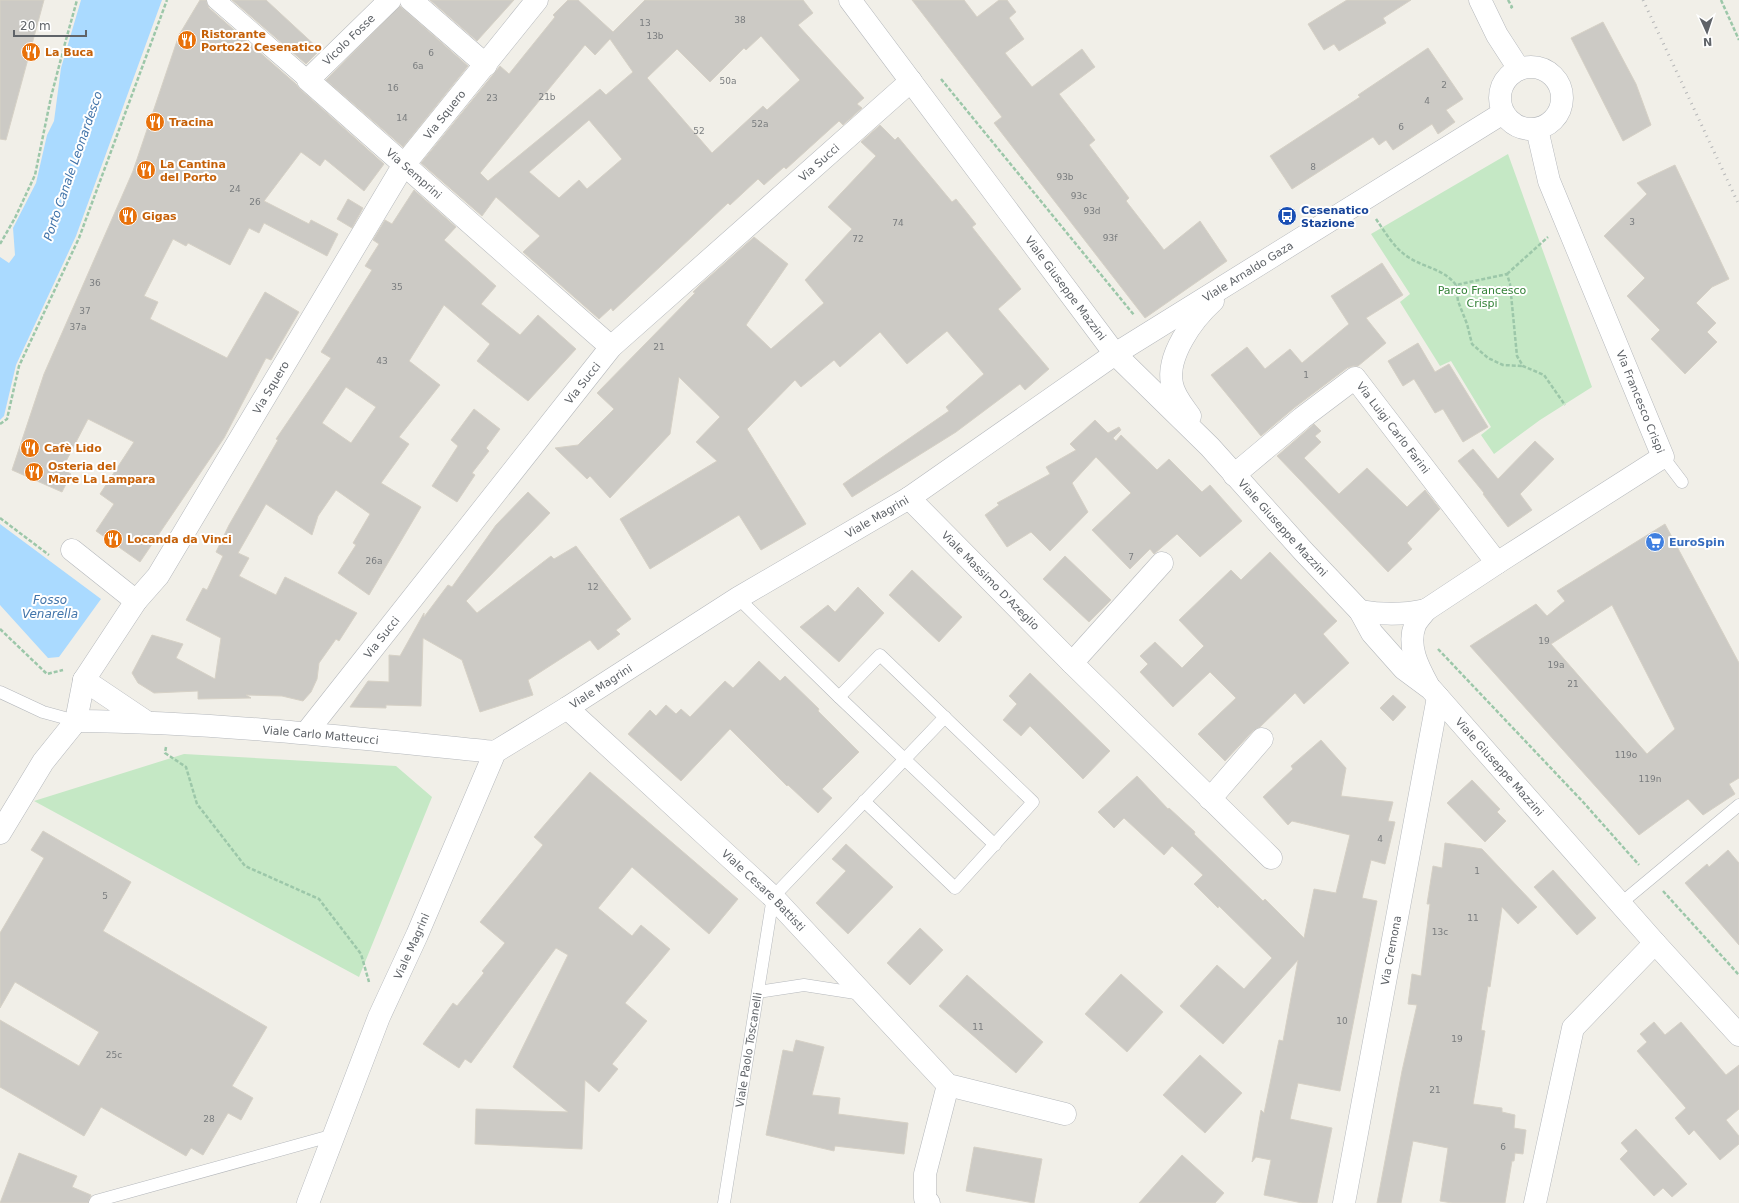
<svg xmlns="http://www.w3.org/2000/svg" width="1739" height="1203" viewBox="0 0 1739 1203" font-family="'DejaVu Sans',sans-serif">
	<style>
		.green { fill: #c5e8c5 }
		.water { fill: #aadaff }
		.building { fill: #cccac5; stroke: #d6d1c6; fill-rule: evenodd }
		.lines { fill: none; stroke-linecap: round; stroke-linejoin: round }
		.service-casing { stroke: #b5b8bc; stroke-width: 13 }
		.pedestrian-casing { stroke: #b5b8bc; stroke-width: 19 }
		.minor-casing { stroke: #b5b8bc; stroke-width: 23 }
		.tertiary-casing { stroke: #b5b8bc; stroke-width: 23 }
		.path { stroke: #9cc7a9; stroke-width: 2.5; stroke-dasharray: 4 2; stroke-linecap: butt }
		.service { stroke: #fff; stroke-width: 12 }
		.pedestrian { stroke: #fff; stroke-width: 18 }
		.minor { stroke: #fff; stroke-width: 22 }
		.tertiary { stroke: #fff; stroke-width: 22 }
		.rail { stroke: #b6b7b8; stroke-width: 3; stroke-dasharray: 1 5; stroke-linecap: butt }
		.labels { text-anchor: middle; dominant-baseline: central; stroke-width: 4; stroke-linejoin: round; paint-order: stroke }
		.number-label { font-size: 9px; fill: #7a7d7f }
		.food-label { font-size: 11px; font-weight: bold; fill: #c56008; stroke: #fff; text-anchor: start }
		.street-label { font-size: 11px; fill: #5f6368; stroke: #fff }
		.transit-label { font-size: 11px; font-weight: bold; fill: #164399; stroke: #fff; text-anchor: start }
		.park-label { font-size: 11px; fill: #348238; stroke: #fff }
		.shop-label { font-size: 11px; font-weight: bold; fill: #366cbe; stroke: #fff; text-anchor: start }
		.water-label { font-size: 12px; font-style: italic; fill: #4174aa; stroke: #fff }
	</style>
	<rect width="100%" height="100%" fill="#f1efe8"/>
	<path class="green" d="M1508 154 1592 387 1540 420 1494 454 1481 435 1491 427 1451 361 1440 366 1400 302 1410 294 1371 234Z
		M184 754 396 766 432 797 359 977 34 801Z"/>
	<path class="water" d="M81 0H162L76 236 16 365 4 416 0 420V257L9 263 15 255 13 228 36 183 47 135 54 121 61 68Z
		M0 524 101 599 59 657 48 658 0 605Z"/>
	<path class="building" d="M0 0H44L6 140 0 139Z
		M200 0H206L209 8 296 84 300 89 384 164 364 191 325 159 320 166 301 152 264 201 309 224 311 220 338 234 327 256 264 223 259 233 249 228 230 265 188 243 186 246 173 239 144 296 158 302 150 319 227 358 265 292 299 312 271 360 266 358 224 438 140 562 96 531 114 504 100 494 134 442 88 419 62 469 71 474 62 492 12 470 44 374 133 171 179 35Z
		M232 0H266L320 50 306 64Z
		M430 0H514L477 41Z
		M568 0H578L613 32 645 0H803L813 13 798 25 864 98 857 104 862 108 843 125 839 121 786 169 784 167 764 185 758 179 730 205 728 203 613 311 611 308 599 319 523 252 540 236 496 197 482 216 421 163 500 66 509 74 555 17 553 15ZM761 36 800 80 767 110 763 106 712 153 647 78 677 49 710 82 744 48 746 50ZM610 39 633 72 606 95 600 89 488 181 480 173 585 45 595 55ZM589 120 622 159 587 189 579 180 559 198 529 172Z
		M912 0H964L977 17 999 0H1007L1016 12 1009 18 1024 39 1005 53 1032 87 1082 49 1095 67 1059 94 1095 140 1089 145 1129 198 1126 201 1164 250 1200 221 1227 261 1145 318 994 123 1002 117Z
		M1347 0H1411L1383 18 1386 23 1339 51 1334 44 1324 50 1308 24Z
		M400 6 468 66 403 147 326 80Z
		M1603 22 1636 84 1651 125 1623 141 1571 38Z
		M1428 48 1463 99 1446 110 1455 122 1438 134 1432 124 1393 150 1386 140 1379 145 1373 137 1292 189 1270 156 1360 97 1358 95Z
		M880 125 895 140 898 137 952 202 956 199 976 224 972 227 1021 289 998 309 1049 369 1025 390 1020 384 956 432 852 497 843 484 949 411 946 407 984 374 947 331 907 364 880 332 840 367 834 360 801 387 795 380 747 429 806 524 761 550 739 515 650 569 620 519 717 461 696 442 720 417 679 377 670 434 610 498 590 476 587 479 555 448 578 445 614 409 597 393 695 293 693 292 700 285 754 237 788 264 746 325 771 349 824 303 805 280 852 229 828 207 876 156 861 142Z
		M1675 165 1729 279 1712 287 1696 303 1716 323 1707 332 1717 342 1685 374 1651 339 1660 330 1627 296 1645 278 1604 236 1647 194 1637 183Z
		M414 190 456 227 444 240 496 286 481 304 520 335 538 315 576 349 528 401 477 361 490 344 444 305 409 361 440 385 399 437 409 444 381 483 421 507 369 595 338 573 356 545 353 543 370 514 336 490 318 516 312 535 266 504 238 553 249 558 239 576 276 595 285 577 357 613 339 641 336 639 319 663 317 679 311 692 303 701 282 696 246 695 251 698 198 699V691L154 693 138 683 132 673 152 635 183 644 176 658 215 679 221 638 186 620 203 588 207 590 223 556 216 552 229 525 278 440 276 439 331 358 321 352 372 270 365 266 379 244 373 240 385 220 392 224ZM346 387 376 407 351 443 322 423Z
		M348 199 363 208 352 228 337 219Z
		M1382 263 1403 295 1366 318 1386 343 1358 366H1353L1347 368 1294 408 1261 436 1211 375 1247 347 1265 369 1290 349 1302 363 1349 324 1331 296Z
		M1418 343 1435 372 1449 364 1488 427 1463 442 1443 409 1435 413 1414 379 1403 386 1388 361Z
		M474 409 500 429 486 448 489 451 472 473 475 475 457 502 432 486 458 446 451 440Z
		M1095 420 1108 433 1119 427 1121 430 1113 438 1116 441 1121 435 1157 470 1169 459 1202 492 1210 485 1242 521 1200 557 1177 534 1154 554 1150 549 1130 569 1092 530 1131 493 1096 457 1072 483 1088 512 1050 551 1031 532 1007 547 985 515 999 505 997 503 1050 474 1046 467 1076 450 1070 444Z
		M1314 424 1321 431 1315 436 1321 442 1304 458 1339 494 1367 468 1407 507 1425 490 1440 509 1407 543 1412 549 1388 572 1277 456Z
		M1535 441 1554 459 1520 494 1532 510 1508 527 1483 494 1484 493 1458 461 1473 449 1498 479Z
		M528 492 550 513 466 601 477 613 551 556 554 559 576 546 631 619 616 630 620 634 598 650 590 640 528 680 533 695 480 712 462 660 423 638 421 706 386 705V708L350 707 368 681 389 682V655L400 656 424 613V617L448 585 452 587 496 525Z
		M1665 524 1739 663V778L1729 784 1735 794 1703 815 1688 799 1639 835 1470 646 1536 604 1547 616 1565 601 1557 591ZM1612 605 1675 729 1647 754 1551 644Z
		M1270 552 1337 621 1323 634 1349 663 1304 704 1295 693 1260 727 1253 731 1225 761 1198 734 1236 698 1210 672 1173 707 1140 672 1148 664 1140 656 1155 642 1182 668 1204 646 1179 620 1231 570 1241 580Z
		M1065 556 1111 600 1089 622 1043 579Z
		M912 570 962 617 939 642 889 595Z
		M858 587 884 613 839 662 800 627 828 605 835 612Z
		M759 661 780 681 785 676 819 709 818 711 859 752 822 789 832 798 818 813 788 785 787 786 730 729 681 781 628 734 650 710 656 716 666 705 676 714 681 709 690 717 725 681 733 688Z
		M1030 673 1110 751 1083 779 1030 726 1021 736 1003 720 1017 704 1009 696Z
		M1393 695 1406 707 1393 721 1380 708Z
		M1321 740 1346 768 1341 796 1393 802 1388 821 1395 822 1385 864 1371 860 1362 898 1377 901 1340 1091 1298 1083 1290 1119 1332 1128 1317 1203H1302L1264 1195 1271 1160 1256 1157 1252 1162 1261 1110 1264 1113 1279 1040 1283 1041 1298 960 1223 1044 1180 1006 1217 965 1244 989 1272 958 1219 906 1218 908 1194 884 1203 875 1172 846 1164 855 1124 818 1114 828 1098 812 1137 776 1168 809 1169 808 1195 832 1194 834 1263 901 1265 899 1304 938 1314 889 1336 893 1350 835 1292 821 1288 825 1263 797 1293 769 1291 766Z
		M590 772 738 899 709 934 632 867 598 908 632 936 641 925 670 949 625 1003 647 1021 612 1064 618 1069 599 1092 585 1080 582 1149 475 1144 476 1109 568 1112 513 1067 568 955 556 948 471 1063 465 1059 459 1068 423 1044 453 1003 457 1006 484 973 482 971 505 943 480 922 543 845 534 837Z
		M1472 780 1500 809 1497 812 1506 821 1485 842 1447 803Z
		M43 831 131 882 103 931 267 1027 232 1086 253 1098 241 1120 228 1113 203 1155 191 1148 186 1156 101 1107 84 1136 0 1087V1020L79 1066 99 1032 15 982 0 1008V933L44 858 31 850Z
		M1445 843 1482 849 1537 907 1518 924 1502 907 1490 987 1488 986 1481 1030 1485 1031 1473 1104 1502 1108V1112L1515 1115 1514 1128 1526 1130 1523 1154 1515 1153 1514 1161H1512L1505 1203H1452L1440 1201 1448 1148 1413 1141 1401 1203H1377L1402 1071 1417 1005 1408 1004 1412 974 1421 976 1430 904H1427L1433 866 1442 868Z
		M846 844 893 887 848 934 816 903 846 871 832 859Z
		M1728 850 1739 863V945L1685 883 1707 864 1709 867Z
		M1553 870 1596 918 1577 935 1534 887Z
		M920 928 943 950 910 985 887 963Z
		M1121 974 1163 1012 1127 1052 1085 1014Z
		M967 975 1043 1042 1016 1073 939 1006Z
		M1654 1022 1665 1035 1681 1022 1726 1075 1739 1065V1109L1726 1120 1739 1136V1144L1720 1160 1694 1130 1689 1135 1675 1118 1686 1108 1637 1051 1647 1042 1640 1034Z
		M796 1040 824 1047 812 1095 840 1098 838 1114 908 1123 904 1154 835 1146 834 1151 766 1135 783 1050 793 1052Z
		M1200 1055 1242 1093 1205 1133 1163 1095Z
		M1636 1129 1687 1184 1672 1197 1663 1188 1654 1196 1620 1159 1628 1151 1621 1143Z
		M974 1147 1042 1159 1034 1203 966 1191Z
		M19 1153 77 1176 72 1187 91 1195 88 1203H0Z
		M1182 1155 1224 1193 1215 1203H1139Z"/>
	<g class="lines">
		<g class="service-casing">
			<g id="service">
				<path d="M1663 457 1682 482"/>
				<path d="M738 598 839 697 995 845"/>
				<path d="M0 692 43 712 76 721"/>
				<path d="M839 697 880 655 1033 802 955 888 864 801"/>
				<path d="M1620 904 1739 805"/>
				<path d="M758 992 804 985 862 994"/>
				<path d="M95 1203 96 1201 334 1135"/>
				<path id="s1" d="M724 1203 773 897 945 717"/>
			</g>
		</g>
		<g class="pedestrian-casing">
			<path id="pedestrian" d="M216 0 308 80"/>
		</g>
		<g class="minor-casing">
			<g id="minor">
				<path id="s2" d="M390 0 308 80 611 347"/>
				<path d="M411 0 486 65"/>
				<path id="s3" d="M1234 475 1302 418 1355 378 1497 563"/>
				<path id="s4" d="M909 498 1072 663 1271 858"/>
				<path d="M72 550 136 601"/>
				<path d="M1426 610 1497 563 1663 457 1549 181 1537 129"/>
				<path d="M1072 663 1162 563"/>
				<path d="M84 680 145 721"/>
				<path id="s5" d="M567 708 773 897 948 1085 1065 1114"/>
				<path id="s6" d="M76 721C216 722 356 738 495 752"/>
				<path id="s7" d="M306 733 611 347 911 81"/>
				<path d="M1210 799 1262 739"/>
				<path id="s8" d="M0 833 43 762 76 721 84 680 136 601 158 576 403 166 537 0"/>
				<path d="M929 1203 925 1198V1174L948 1085"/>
				<path id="s9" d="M1344 1203 1438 697"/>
				<path d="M1535 1203 1573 1028 1655 943"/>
			</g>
		</g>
		<g class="tertiary-casing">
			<g id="tertiary">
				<path id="s10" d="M850 0 1115 354 1210 447 1304 552 1360 611 1372 633 1404 669 1431 689 1438 697 1655 943 1739 1035"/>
				<path d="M1480 0 1497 35 1519 69"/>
				<circle cx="1531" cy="98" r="31"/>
				<path d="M1190 416C1183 406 1174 396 1172 384 1166 356 1193 319 1213 301"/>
				<path d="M1426 610C1423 614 1417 620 1415 625 1407 646 1418 667 1428 685"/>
				<path d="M1360 611C1383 615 1404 615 1426 610"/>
				<path id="s11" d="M308 1203 379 1017 417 935 495 752 567 708 738 598 909 498 1115 354 1503 113"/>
			</g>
		</g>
		<path class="path" d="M1508 0 1512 7 1509 9
			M1721 0 1739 40
			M941 79 1134 315
			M1376 219C1385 232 1394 248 1408 257 1425 268 1444 269 1456 285L1507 274 1510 284 1517 356 1523 366 1544 375 1565 405
			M0 244 15 218 35 175 51 97 64 47 77 0
			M1507 274 1548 237
			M1456 285 1458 301 1467 324 1472 344 1488 358 1503 365 1522 366
			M0 424 7 419 19 366 79 238 167 0
			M0 518 49 555
			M0 629 47 674 63 670
			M1438 649 1584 803 1639 865
			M166 747 165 753 186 767 197 804 245 866 319 899 361 954 369 982
			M1663 891 1739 975"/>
		<use href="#service" class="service"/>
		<use href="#pedestrian" class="pedestrian"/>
		<use href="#minor" class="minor"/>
		<use href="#tertiary" class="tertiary"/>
		<path class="rail" d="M1643 0 1739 205"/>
	</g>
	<defs>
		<g id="restaurant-disc" transform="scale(1)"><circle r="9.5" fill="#e8710a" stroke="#fff"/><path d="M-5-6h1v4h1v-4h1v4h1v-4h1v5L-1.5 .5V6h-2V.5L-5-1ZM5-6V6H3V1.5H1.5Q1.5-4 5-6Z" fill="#fff"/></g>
		<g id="bus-disc" transform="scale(1)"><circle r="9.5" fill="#1a4fb4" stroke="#fff"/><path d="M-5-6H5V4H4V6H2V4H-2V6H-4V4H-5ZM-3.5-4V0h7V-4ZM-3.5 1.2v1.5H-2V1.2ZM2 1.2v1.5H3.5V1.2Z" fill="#fff"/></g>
		<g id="supermarket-disc" transform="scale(1)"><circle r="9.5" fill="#3f7fe0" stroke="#fff"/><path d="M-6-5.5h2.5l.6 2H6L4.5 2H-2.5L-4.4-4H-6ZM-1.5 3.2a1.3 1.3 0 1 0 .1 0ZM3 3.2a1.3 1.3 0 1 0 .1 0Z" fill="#fff"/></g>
	</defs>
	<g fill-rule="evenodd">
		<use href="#restaurant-disc" x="187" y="40"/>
		<use href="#restaurant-disc" x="31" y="52"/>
		<use href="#restaurant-disc" x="155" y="122"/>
		<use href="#restaurant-disc" x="146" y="170"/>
		<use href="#restaurant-disc" x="128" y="216"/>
		<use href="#bus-disc" x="1287" y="216"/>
		<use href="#restaurant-disc" x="30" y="448"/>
		<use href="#restaurant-disc" x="34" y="472"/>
		<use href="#restaurant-disc" x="113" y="539"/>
		<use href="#supermarket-disc" x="1655" y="542"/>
	</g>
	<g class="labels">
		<g class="number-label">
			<text x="740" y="20">38</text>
			<text x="645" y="23">13</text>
			<text x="655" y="36">13b</text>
			<text x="431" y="53">6</text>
			<text x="418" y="66">6a</text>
			<text x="728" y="81">50a</text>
			<text x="1444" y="85">2</text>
			<text x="393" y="88">16</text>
			<text x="547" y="97">21b</text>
			<text x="492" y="98">23</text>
			<text x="1427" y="101">4</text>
			<text x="402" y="118">14</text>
			<text x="760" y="124">52a</text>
			<text x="1401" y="127">6</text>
			<text x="699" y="131">52</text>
			<text x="1313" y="167">8</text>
			<text x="1065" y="177">93b</text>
			<text x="235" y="189">24</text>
			<text x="1079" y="196">93c</text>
			<text x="255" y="202">26</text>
			<text x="1092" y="211">93d</text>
			<text x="1632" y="222">3</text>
			<text x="898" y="223">74</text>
			<text x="1110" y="238">93f</text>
			<text x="858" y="239">72</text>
			<text x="95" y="283">36</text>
			<text x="397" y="287">35</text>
			<text x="85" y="311">37</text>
			<text x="78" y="327">37a</text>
			<text x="659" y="347">21</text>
			<text x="382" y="361">43</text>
			<text x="1306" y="375">1</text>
			<text x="1131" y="557">7</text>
			<text x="374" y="561">26a</text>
			<text x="593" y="587">12</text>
			<text x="1544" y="641">19</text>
			<text x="1556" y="665">19a</text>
			<text x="1573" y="684">21</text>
			<text x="1626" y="755">119o</text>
			<text x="1650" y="779">119n</text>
			<text x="1380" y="839">4</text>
			<text x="1477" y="871">1</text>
			<text x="105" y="896">5</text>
			<text x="1473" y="918">11</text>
			<text x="1440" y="932">13c</text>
			<text x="1342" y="1021">10</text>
			<text x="978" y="1027">11</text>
			<text x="1457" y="1039">19</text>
			<text x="114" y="1055">25c</text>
			<text x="1435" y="1090">21</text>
			<text x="209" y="1119">28</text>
			<text x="1503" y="1147">6</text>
		</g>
		<g class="food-label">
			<text x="201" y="34">Ristorante<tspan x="201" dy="13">Porto22 Cesenatico</tspan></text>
			<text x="45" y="52">La Buca</text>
			<text x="169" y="122">Tracina</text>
			<text x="160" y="164">La Cantina<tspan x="160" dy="13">del Porto</tspan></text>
			<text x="142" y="216">Gigas</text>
			<text x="44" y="448">Cafè Lido</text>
			<text x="48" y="466">Osteria del<tspan x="48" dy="13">Mare La Lampara</tspan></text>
			<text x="127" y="539">Locanda da Vinci</text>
		</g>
		<g class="street-label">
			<text transform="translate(349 40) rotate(-44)">Vicolo Fosse</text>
			<text stroke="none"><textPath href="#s8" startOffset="849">Via Squero</textPath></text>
			<text stroke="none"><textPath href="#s7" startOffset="770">Via Succi</textPath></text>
			<text stroke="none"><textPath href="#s2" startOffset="256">Via Semprini</textPath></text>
			<text stroke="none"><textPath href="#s11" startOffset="1382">Viale Arnaldo Gaza</textPath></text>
			<text stroke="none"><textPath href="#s10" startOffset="360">Viale Giuseppe Mazzini</textPath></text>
			<text stroke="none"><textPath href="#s7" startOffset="446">Via Succi</textPath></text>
			<text stroke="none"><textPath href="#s8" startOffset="525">Via Squero</textPath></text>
			<text transform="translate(1640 402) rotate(68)">Via Francesco Crispi</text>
			<text stroke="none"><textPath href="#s3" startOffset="218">Via Luigi Carlo Farini</textPath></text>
			<text stroke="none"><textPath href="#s11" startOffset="937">Viale Magrini</textPath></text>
			<text stroke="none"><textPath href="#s10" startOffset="684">Viale Giuseppe Mazzini</textPath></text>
			<text stroke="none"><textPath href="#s4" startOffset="116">Viale Massimo D'Azeglio</textPath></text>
			<text stroke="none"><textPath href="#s7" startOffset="122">Via Succi</textPath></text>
			<text stroke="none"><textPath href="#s11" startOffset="613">Viale Magrini</textPath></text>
			<text stroke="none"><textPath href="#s6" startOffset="245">Viale Carlo Matteucci</textPath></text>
			<text stroke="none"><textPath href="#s10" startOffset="1008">Viale Giuseppe Mazzini</textPath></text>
			<text stroke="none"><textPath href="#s5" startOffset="268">Viale Cesare Battisti</textPath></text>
			<text stroke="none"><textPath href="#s11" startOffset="277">Viale Magrini</textPath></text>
			<text stroke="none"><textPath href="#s9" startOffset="257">Via Cremona</textPath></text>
			<text stroke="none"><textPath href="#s1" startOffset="155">Viale Paolo Toscanelli</textPath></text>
		</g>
		<g class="transit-label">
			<text x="1301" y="210">Cesenatico<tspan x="1301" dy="13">Stazione</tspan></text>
		</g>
		<g class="park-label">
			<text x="1482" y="290">Parco Francesco<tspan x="1482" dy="13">Crispi</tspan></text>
		</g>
		<g class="shop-label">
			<text x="1669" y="542">EuroSpin</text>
		</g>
		<g class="water-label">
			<text transform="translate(73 166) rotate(-71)">Porto Canale Leonardesco</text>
			<text x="50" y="600">Fosso<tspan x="50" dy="14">Venarella</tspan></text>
		</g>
	</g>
	<g transform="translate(1707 32) rotate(177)" stroke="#ffffff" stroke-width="3" paint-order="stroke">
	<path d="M0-3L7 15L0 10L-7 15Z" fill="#5f6368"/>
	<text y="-6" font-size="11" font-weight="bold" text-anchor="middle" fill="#5f6368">N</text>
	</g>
	<path d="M14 30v6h72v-6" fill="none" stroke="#5f6368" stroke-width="2"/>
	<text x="20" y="30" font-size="12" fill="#5f6368" stroke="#ffffff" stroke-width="3" paint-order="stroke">20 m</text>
</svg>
